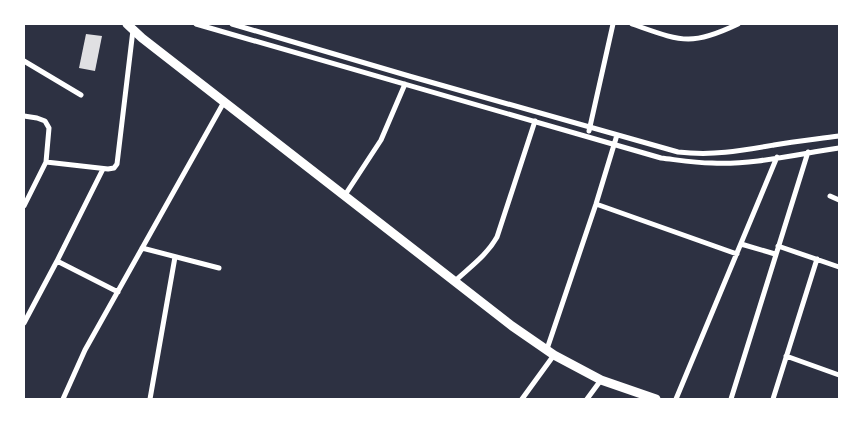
<svg xmlns="http://www.w3.org/2000/svg" width="863" height="423" viewBox="0 0 863 423" font-family="'Open Sans',sans-serif">
	<style>
		.building { fill: #e0e0e3 }
		.lines { fill: none; stroke-linecap: round; stroke-linejoin: round }
		.minor { stroke: #fff; stroke-width: 5 }
		.secondary { stroke: #fff; stroke-width: 9 }
	</style>
	<rect width="100%" height="100%" fill="#2d3142"/>
	<path class="building" d="M86 34 102 36 95 71 79 68Z"/>
	<g class="lines">
		<path class="minor" d="M196 24 661 158C678 160 695 163 712 163 754 165 797 154 839 148
			M232 24 409 76 678 152C713 156 740 151 774 145 796 141 818 139 839 136
			M632 24C681 41 690 47 738 24
			M24 61 81 95
			M24 116 37 118 45 121 49 128 46 162 24 206
			M589 131 613 24
			M46 162 108 169 114 168 117 164 133 30
			M345 195 381 140 405 84
			M830 196 839 200
			M596 204 737 254
			M741 244 775 254
			M778 246 839 267
			M142 248 219 268
			M57 261 118 292
			M455 281C470 267 487 255 497 237L535 121
			M24 323 57 261 103 169
			M547 349 596 204 617 135
			M786 356 839 375
			M63 399 85 350 224 102
			M150 399 175 257
			M522 399 554 355
			M587 399 601 380
			M676 399 777 157
			M731 399 808 152
			M773 399 817 259"/>
		<path class="secondary" d="M127 24 142 38 512 326 554 355 601 380 656 399"/>
	</g>
	<rect width="863" height="423" fill="none" stroke="#ffffff" stroke-width="50"/>
</svg>
